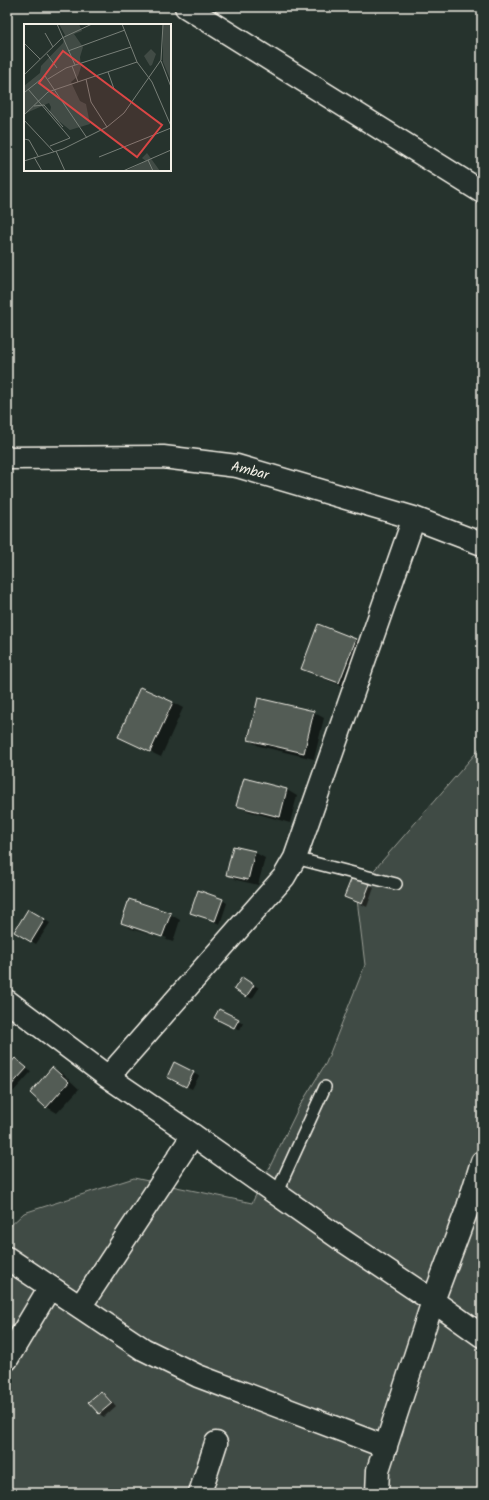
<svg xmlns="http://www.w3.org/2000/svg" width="489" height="1500" viewBox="0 0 489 1500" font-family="Kalam,sans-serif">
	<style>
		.green { fill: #414b45; stroke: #9a9e96 }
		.shadow { fill: #0007; fill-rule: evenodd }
		.building { fill: #525c55; stroke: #f4f1e8 }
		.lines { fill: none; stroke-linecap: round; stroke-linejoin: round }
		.service-casing { stroke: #f4f1e8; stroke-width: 14 }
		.minor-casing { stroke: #f4f1e8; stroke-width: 25 }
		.service { stroke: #26332d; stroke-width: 11 }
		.minor { stroke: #26332d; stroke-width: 22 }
		.labels { text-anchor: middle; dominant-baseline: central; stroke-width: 4; stroke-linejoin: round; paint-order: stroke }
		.street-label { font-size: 14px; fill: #f4f1e8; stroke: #26332d }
		.inset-road { fill: none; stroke: #787f78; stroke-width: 1 }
		.view { fill: #da4645; fill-opacity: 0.15; stroke: #da4645; stroke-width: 2 }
		.inset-edge { fill: none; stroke: #f4f1e8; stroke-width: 2 }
	</style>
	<rect width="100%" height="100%" fill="#26332d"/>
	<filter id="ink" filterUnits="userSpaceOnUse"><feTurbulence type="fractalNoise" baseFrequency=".025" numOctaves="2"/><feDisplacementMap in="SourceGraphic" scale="8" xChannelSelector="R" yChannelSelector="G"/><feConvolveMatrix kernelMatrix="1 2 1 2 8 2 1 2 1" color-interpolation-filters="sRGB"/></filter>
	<g filter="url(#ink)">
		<path class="green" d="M482 746V1493H7V1229L24 1213 134 1178 252 1203 299 1107 326 1063 365 965 356 891Z"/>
		<path class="shadow" d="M355 639 366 645 349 689 313 674 302 668Z
			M172 702 183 708 161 757 119 737Z
			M313 712 324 718 314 759 259 746 249 740Z
			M244 779 287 790 297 796 290 823 248 811 238 805Z
			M254 852 265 858 258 885 237 880 227 874Z
			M369 885 374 888 367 907 350 899Z
			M222 900 227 903 220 924 191 912Z
			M29 910 50 923 36 944 31 941Z
			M170 914 180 920 173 942 132 929 122 923ZM132 926 167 938 166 940 132 928Z
			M248 981 259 988 252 999 247 996Z
			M221 1020H238L243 1023 240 1030Z
			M15 1059 31 1072 13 1092 7 1089V1068Z
			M53 1068 63 1074 79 1089 57 1113 47 1107Z
			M193 1073 199 1076 192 1089 173 1079Z
			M101 1392 106 1395 116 1406 104 1417 99 1414Z"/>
		<path class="building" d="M318 624 356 639 339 683 301 669Z
			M140 687 173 702 150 752 118 737Z
			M258 698 314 711 304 753 248 740Z
			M244 778 287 789 280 817 236 806Z
			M233 846 255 851 248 880 226 875Z
			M352 877 370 884 362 904 344 897Z
			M198 890 223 899 215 921 190 913Z
			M129 899 171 913 162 937 121 923Z
			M28 909 45 919 31 942 14 932Z
			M242 977 254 985 246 997 234 989Z
			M219 1009 239 1019 234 1028 214 1018Z
			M15 1058 27 1068 7 1090V1067Z
			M174 1062 194 1072 186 1087 167 1077Z
			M52 1067 69 1082 46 1108 30 1093Z
			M101 1391 112 1403 99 1414 88 1402Z"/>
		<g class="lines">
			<g class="service-casing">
				<path id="service" d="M295 858 396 884
					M276 1194 325 1087"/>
			</g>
			<g class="minor-casing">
				<path id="minor" d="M186 7 482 192
					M7 458 163 457 237 466 414 518 482 544
					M7 1001 108 1077 193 1135 342 1240 433 1301 482 1336
					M108 1077 284 877 295 858 414 518
					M7 1258 143 1349 198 1376 386 1447
					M80 1307 193 1135
					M7 1359 50 1287
					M200 1493 216 1443
					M377 1493 378 1470 433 1301 468 1207 482 1162"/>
			</g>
			<use href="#service" class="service"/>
			<use href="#minor" class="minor"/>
		</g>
	</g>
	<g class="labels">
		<g class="street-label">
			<text transform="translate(250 471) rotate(14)">Ambar</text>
		</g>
	</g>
	<g transform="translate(24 24)">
		<rect width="147" height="147" fill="#26332d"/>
		<path d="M35 0H55L58 7 50 10 59 23 56 33 57 43 54 52 47 58 56 77 62 80 66 100 46 106 31 94 26 88 27 83 25 79 0 90V62L16 49 17 42 39 19 41 11ZM139 0H147V57L139 38ZM127 25 132 30 128 41 126 42 120 32ZM123 129 136 147H102L122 137 118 134Z" fill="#414b45"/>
		<path class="inset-road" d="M33 0 51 41M98 0 113 38 128 58 147 102M21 9 29 23M0 19 16 35M44 27 101 6M23 30 33 44M137 36 139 0M137 37 147 63M48 42 54 58M84 48 90 65M0 51 38 14 68 0M24 55 42 44 107 23M62 55 67 78 83 103M4 65 46 114 26 122M1 68 21 52 63 114M10 82 20 81 39 103M0 91 24 68 113 38M0 96 30 128M0 115 5 116 14 132M32 127 41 147M10 133 18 147M75 133 147 104M124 136 129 147M0 137 39 125 83 103 100 89 137 36M99 147 147 126"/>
		<path class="view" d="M39 27 138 101 113 133 15 59Z"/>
		<rect width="147" height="147" class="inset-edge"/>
	</g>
	<rect width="489" height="1500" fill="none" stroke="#26332d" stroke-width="24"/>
	<rect x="12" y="12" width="465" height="1476" fill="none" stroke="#f4f1e8" stroke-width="1.5" filter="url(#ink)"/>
</svg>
